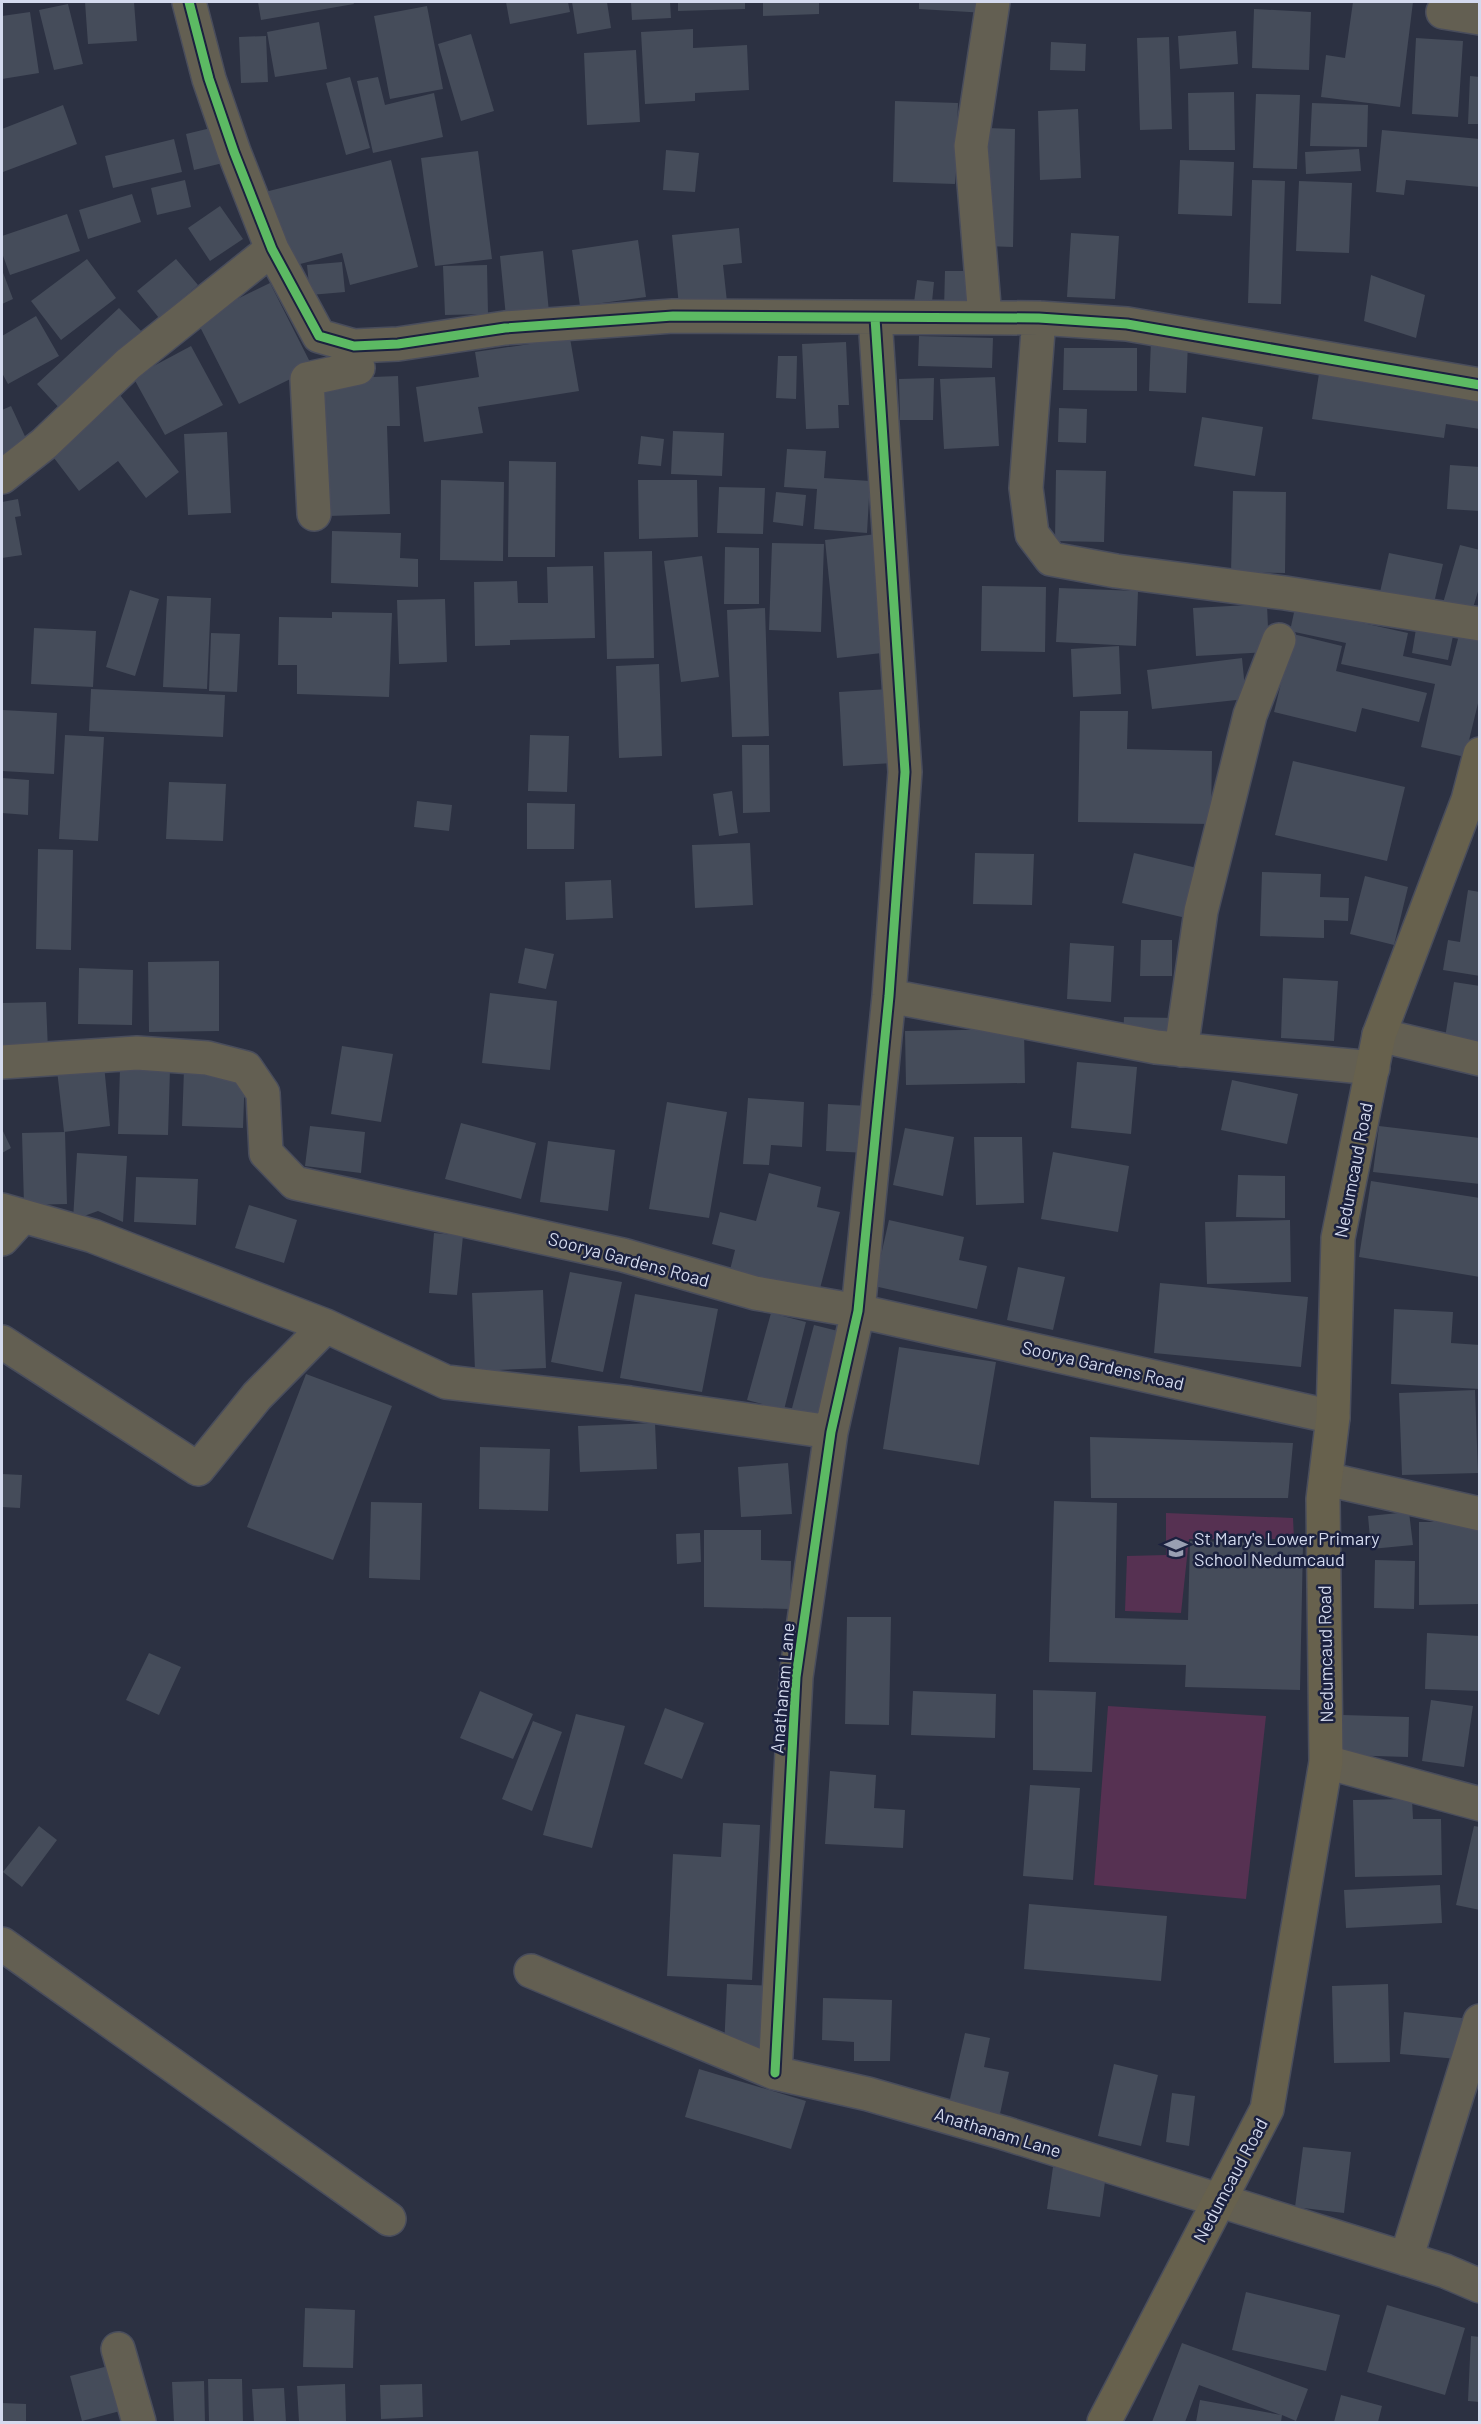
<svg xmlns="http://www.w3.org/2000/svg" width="1481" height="2424" viewBox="0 0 1481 2424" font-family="Barlow,sans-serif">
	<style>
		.green { fill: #563152 }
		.building { fill: #454c5a }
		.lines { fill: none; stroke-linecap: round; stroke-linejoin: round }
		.minor-casing { stroke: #494d5c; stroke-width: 36 }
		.secondary-casing { stroke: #494d5c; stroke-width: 36 }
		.minor { stroke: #635f52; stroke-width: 33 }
		.secondary { stroke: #67614d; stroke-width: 33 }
		.cycleway-casing { stroke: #1b213f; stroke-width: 13 }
		.cycleway { stroke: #5cba63; stroke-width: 9 }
		.labels { text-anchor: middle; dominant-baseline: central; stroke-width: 5; stroke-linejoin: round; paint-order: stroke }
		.street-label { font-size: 18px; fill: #d4daee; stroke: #1b213f }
		.poi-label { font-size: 18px; fill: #d4daee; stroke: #1b213f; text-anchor: start }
	</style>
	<rect width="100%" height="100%" fill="#2c3142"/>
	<path class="green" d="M1166 1513 1293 1518 1294 1539H1189L1181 1613 1125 1611 1127 1556 1166 1555Z
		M1108 1706 1266 1716 1246 1899 1094 1885Z"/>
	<path class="building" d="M85 2H134L137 41 88 44Z
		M258 2H353L354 4 261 20Z
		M506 2H568L570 12 510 24Z
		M572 2H607L611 28 577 34Z
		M631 2H670L671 18 632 20Z
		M678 2H745V9L678 11Z
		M763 2H819V14L763 16Z
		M919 2H987L986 13 919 9Z
		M1353 2H1413L1400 107 1321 97 1326 55 1345 58Z
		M68 4 83 64 54 70 39 10Z
		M427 6 443 89 390 99 374 16Z
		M1254 9 1311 12 1309 70 1252 68Z
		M30 12 39 73 2 79V16Z
		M319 22 327 69 275 77 267 32Z
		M693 29V48L747 45 749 90 695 93V101L645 104 641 32Z
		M1236 31 1238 64 1180 69 1178 36Z
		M471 34 494 111 461 121 438 44Z
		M266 36 268 82 241 83 239 37Z
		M1169 37 1172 129 1140 130 1137 38Z
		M1416 38 1463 41 1458 117 1412 114Z
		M1051 42 1086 44 1085 71 1050 70Z
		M636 50 640 122 587 125 584 53Z
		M1470 76 1480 77V124H1468Z
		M350 77 370 148 346 155 326 83Z
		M378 77 385 105 434 93 443 137 373 153 357 81Z
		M1234 92 1235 150H1189L1188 93Z
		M1256 94 1300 95 1297 169 1253 168Z
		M895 101 958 103 955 184 893 182Z
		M1312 103 1368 105 1367 147 1310 146Z
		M63 105 77 144 3 172 2 129Z
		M1078 109 1081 178 1040 180 1038 111Z
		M215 127 223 163 194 170 186 134Z
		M987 128 1015 129 1013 247 985 246Z
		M1382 130 1480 139V187L1406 180 1404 195 1376 192Z
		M174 139 182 172 113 188 105 156Z
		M1359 149 1361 171 1306 174 1305 152Z
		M666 150 699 153 695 192 663 190Z
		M478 151 492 259 435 266 421 158Z
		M391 160 418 267 350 285 342 253 285 268 265 192Z
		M1180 160 1234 162 1232 216 1178 214Z
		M185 180 191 207 157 215 151 188Z
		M1252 180 1285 181 1281 304 1248 303Z
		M1299 181 1352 183 1349 253 1296 251Z
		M132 194 141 222 88 239 79 210Z
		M220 206 243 239 210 261 188 228Z
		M67 214 80 251 10 275 2 253V236Z
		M739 228 742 263 723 265 727 302 679 306 672 235Z
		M1071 233 1119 236 1115 299 1067 297Z
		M638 240 646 297 580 306 572 250Z
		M543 251 549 312 506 317 500 256Z
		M87 259 116 298 61 340 31 301Z
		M176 259 198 285 159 318 137 291Z
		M342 262 345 292 310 295 307 265Z
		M487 265 488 314 445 315 443 266Z
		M2 270 13 299 2 304Z
		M945 271H974L973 310 944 309Z
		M1371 275 1425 295 1416 338 1364 321Z
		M917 280 934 282 931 312 913 310Z
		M270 283 313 368 239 404 196 319Z
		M119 308 144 334 62 411 37 384Z
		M36 316 59 356 8 384 2 373V336Z
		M919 336 993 338 992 368 918 366Z
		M570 338 579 391 478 407 483 433 424 442 416 387 479 377 475 352Z
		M1151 340 1188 342 1186 393 1149 391Z
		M846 342 849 405H838L839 428 806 429 802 344Z
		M191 346 223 405 165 435 133 377Z
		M1064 348H1137V391L1063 390Z
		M778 356H797L796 399 776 398Z
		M1320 367 1480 390V429L1446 424 1444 438 1312 419Z
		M398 376 400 426H387L390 514 329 516 323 379Z
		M995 377 999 446 944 449 940 379Z
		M934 378 933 420H900L899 379Z
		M120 395 179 472 146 498 118 461 79 491 48 450Z
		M11 406 29 445 2 458V410Z
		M1059 408 1087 409 1086 443 1058 442Z
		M1202 417 1263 427 1255 476 1194 466Z
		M673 431 724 433 722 476 671 474Z
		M227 432 231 513 188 515 184 434Z
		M641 436 664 439 661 466 638 464Z
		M787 449 826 451 824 478 870 481 867 533 814 529 817 489 784 487Z
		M509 461 556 462 555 557H508Z
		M1450 465 1480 467V511L1447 509Z
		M1056 470 1106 471 1104 542 1055 541Z
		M441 480 504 482 503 561 440 560Z
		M638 480H697L698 537 639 539Z
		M719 487 765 488 763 534 717 533Z
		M1233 491 1286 492 1285 573 1231 572Z
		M776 492 806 495 803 526 773 522Z
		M18 499 21 516 15 517 22 555 2 558V502Z
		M332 531 401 533 400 558 418 559V587L331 583Z
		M877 534 891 652 837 658 825 540Z
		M772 543 824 544 821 632 769 630Z
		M1460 545 1480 550V585L1472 611 1443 603Z
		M725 547 759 548V604H724Z
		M652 551 654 658 607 659 604 552Z
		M1389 553 1443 564 1434 603 1380 592Z
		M702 556 719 677 681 682 664 561Z
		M593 566 595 638 510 640V645L475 646 474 582 517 581 518 603H548L547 567Z
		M982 586 1046 587 1045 652 981 651Z
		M1059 588 1138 591 1136 646 1056 642Z
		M130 590 159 599 135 676 106 667Z
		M167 596 211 598 207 689 163 687Z
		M445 599 447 662 399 664 397 600Z
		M1267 604 1269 652 1196 656 1193 608Z
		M765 608 769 736 732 737 727 610Z
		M1295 608 1408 633 1403 656 1451 666 1460 631 1480 635V695L1465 757 1421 747 1435 684 1341 664 1346 643 1290 631Z
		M332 612 392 613 389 697 297 694V665H278L279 617 332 618Z
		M34 628 96 631 93 687 31 684Z
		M1416 629 1453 636 1448 660 1412 653Z
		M211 633 240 634 237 692 209 691Z
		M1293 634 1342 646 1336 671 1427 693 1419 722 1362 708 1356 732 1274 712Z
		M1119 646 1121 694 1073 697 1071 649Z
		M1242 658 1246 699 1152 709 1147 670Z
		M659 664 662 756 619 758 616 666Z
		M91 689 225 695 223 737 89 731Z
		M889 689 893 763 843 766 839 692Z
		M2 710 57 713 54 774 2 771Z
		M1080 711H1128L1127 749 1212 751 1211 824 1078 822Z
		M65 735 104 737 98 841 59 839Z
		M530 735 569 736 567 792 528 791Z
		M742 745H769L770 812 743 813Z
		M1293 761 1405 787 1387 861 1275 835Z
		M2 778 29 780 28 815 2 813Z
		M169 782 226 784 223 841 166 839Z
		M732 791 738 833 719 836 713 794Z
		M417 801 452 805 449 831 414 827Z
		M527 803 575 804 574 849H527Z
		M750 843 753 905 695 908 692 845Z
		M38 849 73 850 71 950 36 949Z
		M975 853 1034 854 1032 905 973 904Z
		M1134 853 1197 868 1186 918 1122 903Z
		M1262 872 1321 874 1320 897 1349 898 1348 921 1324 920V938L1260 936Z
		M1365 876 1408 887 1394 945 1350 934Z
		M611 880 613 918 566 920 565 882Z
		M1468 890 1480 892V976L1443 970 1448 940 1460 942Z
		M1141 940H1172V976H1140Z
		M1070 943 1114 946 1111 1002 1067 999Z
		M525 948 554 954 546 989 518 983Z
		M219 961V1031L149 1032 148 962Z
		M79 968 133 970 132 1025 78 1024Z
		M1283 978 1338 981 1334 1041 1281 1038Z
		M1454 982 1480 986V1044L1445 1038Z
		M490 993 557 1001 550 1070 482 1063Z
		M46 1002 48 1050 2 1051V1003Z
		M1124 1017 1176 1018 1174 1042 1123 1040Z
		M1024 1029 1025 1083 906 1085 905 1031Z
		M342 1046 393 1054 381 1122 331 1114Z
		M1077 1062 1137 1067 1131 1134 1071 1128Z
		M104 1065 110 1126 64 1132 57 1070Z
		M120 1068 170 1069 168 1135 118 1134Z
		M184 1069 245 1072 243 1128 182 1126Z
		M1232 1080 1298 1094 1287 1144 1221 1130Z
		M748 1098 804 1102 802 1147 771 1145 769 1165 743 1164Z
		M667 1102 727 1112 709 1218 649 1209Z
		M828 1104 870 1106 868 1153 826 1151Z
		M461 1123 536 1143 521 1199 445 1179Z
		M310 1126 365 1132 361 1173 305 1166Z
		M1379 1126 1480 1138V1184L1373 1172Z
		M905 1128 954 1137 943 1196 893 1185Z
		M2 1129 11 1148 2 1153Z
		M65 1132 67 1204 24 1205 22 1133Z
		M974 1137H1022L1024 1203 976 1205Z
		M548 1141 615 1150 608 1211 540 1202Z
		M1053 1152 1129 1166 1118 1232 1041 1219Z
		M77 1153 127 1156 123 1222 98 1211 73 1220Z
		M769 1173 821 1187 817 1207 840 1212 817 1300 728 1278 735 1250 712 1244 720 1212 756 1221Z
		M1238 1175 1285 1176V1218L1236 1217Z
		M136 1177 198 1179 196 1225 134 1222Z
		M1371 1181 1480 1198V1277L1359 1257Z
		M249 1205 297 1220 284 1263 235 1248Z
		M889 1220 964 1237 959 1260 987 1266 977 1309 874 1286Z
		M1290 1220 1291 1282 1207 1284 1205 1222Z
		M434 1233 463 1236 457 1295 429 1293Z
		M1018 1267 1065 1277 1053 1330 1007 1320Z
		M570 1272 622 1282 603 1372 551 1362Z
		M1160 1283 1308 1297 1301 1367 1154 1353Z
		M543 1290 546 1368 475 1371 472 1293Z
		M635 1294 718 1309 702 1392 620 1378Z
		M1394 1309 1453 1312 1451 1343 1480 1345V1389L1391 1384Z
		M771 1313 806 1322 784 1410 747 1400Z
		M814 1325 850 1334 827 1421 791 1412Z
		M899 1347 996 1362 979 1465 883 1449Z
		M306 1374 392 1406 333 1560 247 1527Z
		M1475 1390 1478 1473 1402 1475 1399 1393Z
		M655 1423 657 1469 580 1472 578 1426Z
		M1090 1437 1293 1443 1288 1498H1091Z
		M480 1447 550 1449 548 1511 479 1509Z
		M788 1463 792 1514 741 1517 738 1467Z
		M2 1474 22 1475 20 1508 2 1507Z
		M1054 1501 1117 1503 1115 1618 1188 1620 1190 1541 1303 1544 1300 1690 1185 1687 1186 1665 1049 1662Z
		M371 1502 422 1503 420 1580 369 1578Z
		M1409 1512 1413 1545 1371 1549 1368 1516Z
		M1419 1522H1480V1604L1419 1605Z
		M704 1530H761V1560L791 1561 790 1609 704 1607Z
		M700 1533 701 1562 677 1564 676 1534Z
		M1375 1560 1415 1561 1414 1609 1374 1608Z
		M847 1617H891L889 1725 845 1724Z
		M1427 1633 1480 1636V1691L1425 1689Z
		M149 1653 181 1667 159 1715 126 1700Z
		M1033 1690 1096 1692 1092 1772 1033 1770Z
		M480 1691 533 1714 513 1759 460 1738Z
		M913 1691 996 1694 995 1738 911 1735Z
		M1431 1700 1473 1706 1464 1767 1422 1761Z
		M665 1708 704 1723 682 1779 644 1764Z
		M576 1714 625 1726 592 1848 543 1835Z
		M1343 1715 1409 1717 1408 1757 1342 1755Z
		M533 1721 562 1732 532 1811 502 1799Z
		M830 1771 876 1775 874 1808 905 1810 903 1848 825 1844Z
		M1030 1785 1080 1788 1073 1880 1023 1876Z
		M1412 1799 1413 1819H1441L1442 1875 1355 1877 1353 1800Z
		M723 1823 760 1825 752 1980 667 1976 673 1854 721 1857Z
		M39 1826 57 1840 22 1887 3 1872Z
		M1474 1826 1480 1827V1910L1456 1905Z
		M1440 1885 1442 1923 1346 1928 1344 1890Z
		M1029 1904 1167 1916 1161 1981 1024 1969Z
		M727 1984 773 1986 770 2050 724 2048Z
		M1388 1984 1390 2062 1334 2063 1332 1986Z
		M823 1998 892 2000 890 2061H854V2042L822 2040Z
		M1404 2012 1462 2018 1458 2059 1400 2054Z
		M965 2033 990 2038 984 2067 1009 2072 998 2123 947 2112Z
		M1114 2064 1158 2075 1141 2146 1098 2136Z
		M699 2069 806 2101 791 2149 685 2117Z
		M1172 2093 1195 2096 1189 2146 1166 2142Z
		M1303 2147 1351 2152 1344 2213 1295 2207Z
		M1053 2167 1106 2175 1100 2217 1047 2209Z
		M1246 2292 1340 2315 1326 2371 1232 2350Z
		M1387 2305 1465 2328 1445 2395 1367 2372Z
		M305 2308 355 2310 353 2368 303 2367Z
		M1471 2336 1480 2337V2402L1468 2401Z
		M1182 2343 1308 2389 1296 2421 1282 2415 1281 2422H1196L1200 2400 1281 2415 1199 2385 1185 2422H1152Z
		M112 2365 124 2410 82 2421 70 2376Z
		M208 2379H242L243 2422H209Z
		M204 2381 205 2422H174L172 2382Z
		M345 2384 346 2422H299L297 2386Z
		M422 2384 423 2417 381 2419 380 2385Z
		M284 2388 286 2422H254L252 2389Z
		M1341 2395 1382 2406 1378 2422H1334Z
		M2 2403 26 2404V2422H2Z"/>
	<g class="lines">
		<g class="minor-casing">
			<path id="minor" d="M189 2 209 79 234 152 272 249 319 336 354 346 398 344 505 328 673 316 1039 318 1127 324 1480 385
				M1443 12 1480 18
				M985 318 971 146 993 2
				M1039 318 1026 488 1032 534 1051 559 1116 571 1285 593 1480 624
				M2 477 44 444 128 364 272 249
				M314 514 307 379 358 368 354 346
				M889 996 1156 1047 1373 1068
				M1379 1035 1480 1059
				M1181 1050 1201 911 1250 715 1279 640
				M2 1062 137 1053 207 1058 246 1068 263 1093 266 1153 295 1183 623 1255 755 1293 858 1311 1333 1417
				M2 1210 93 1236 326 1326 257 1396 198 1469 2 1342
				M2 1239 23 1216
				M326 1326 446 1382 630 1403 831 1432
				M1326 1479 1480 1514
				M1326 1762 1480 1804
				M2 1944 389 2219
				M531 1971 775 2073 868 2094 1004 2133 1445 2271 1480 2286
				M775 2073 796 1677 831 1432 858 1311 889 996 905 772 875 318
				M1406 2259 1480 2021
				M118 2349 139 2422"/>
		</g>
		<g class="secondary-casing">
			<path id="secondary" d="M1104 2422 1267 2109 1326 1762 1323 1499 1333 1417 1338 1238 1379 1035 1468 800 1480 754"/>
		</g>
		<use href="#minor" class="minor"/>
		<use href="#secondary" class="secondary"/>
		<g class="cycleway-casing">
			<path id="cycleway" d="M189 2 209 79 234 152 272 249 319 336 354 346 398 344 505 328 673 316 1039 318 1127 324 1480 385
				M775 2073 796 1677 831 1432 858 1311 889 996 905 772 875 318"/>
		</g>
		<use href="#cycleway" class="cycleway"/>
	</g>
	<defs>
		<g id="school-bare" transform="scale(1.8)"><path d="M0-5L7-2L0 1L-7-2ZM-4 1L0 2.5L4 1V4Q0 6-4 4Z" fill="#999fb2" stroke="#1b213f" stroke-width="2.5" paint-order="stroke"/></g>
	</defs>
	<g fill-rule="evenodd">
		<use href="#school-bare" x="1176" y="1548"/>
	</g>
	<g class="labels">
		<g class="street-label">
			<text transform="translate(1353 1170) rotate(-79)">Nedumcaud Road</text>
			<text transform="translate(629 1259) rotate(15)">Soorya Gardens Road</text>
			<text transform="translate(1103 1365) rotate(13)">Soorya Gardens Road</text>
			<text transform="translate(1325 1654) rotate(-91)">Nedumcaud Road</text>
			<text transform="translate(782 1688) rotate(-85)">Anathanam Lane</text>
			<text transform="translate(998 2132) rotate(17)">Anathanam Lane</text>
			<text transform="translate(1230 2180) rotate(-62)">Nedumcaud Road</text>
		</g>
		<g class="poi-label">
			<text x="1194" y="1538">St Mary's Lower Primary<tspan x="1194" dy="21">School Nedumcaud</tspan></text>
		</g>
	</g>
	<rect width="1481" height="2424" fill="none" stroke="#d4daee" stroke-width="6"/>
</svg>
